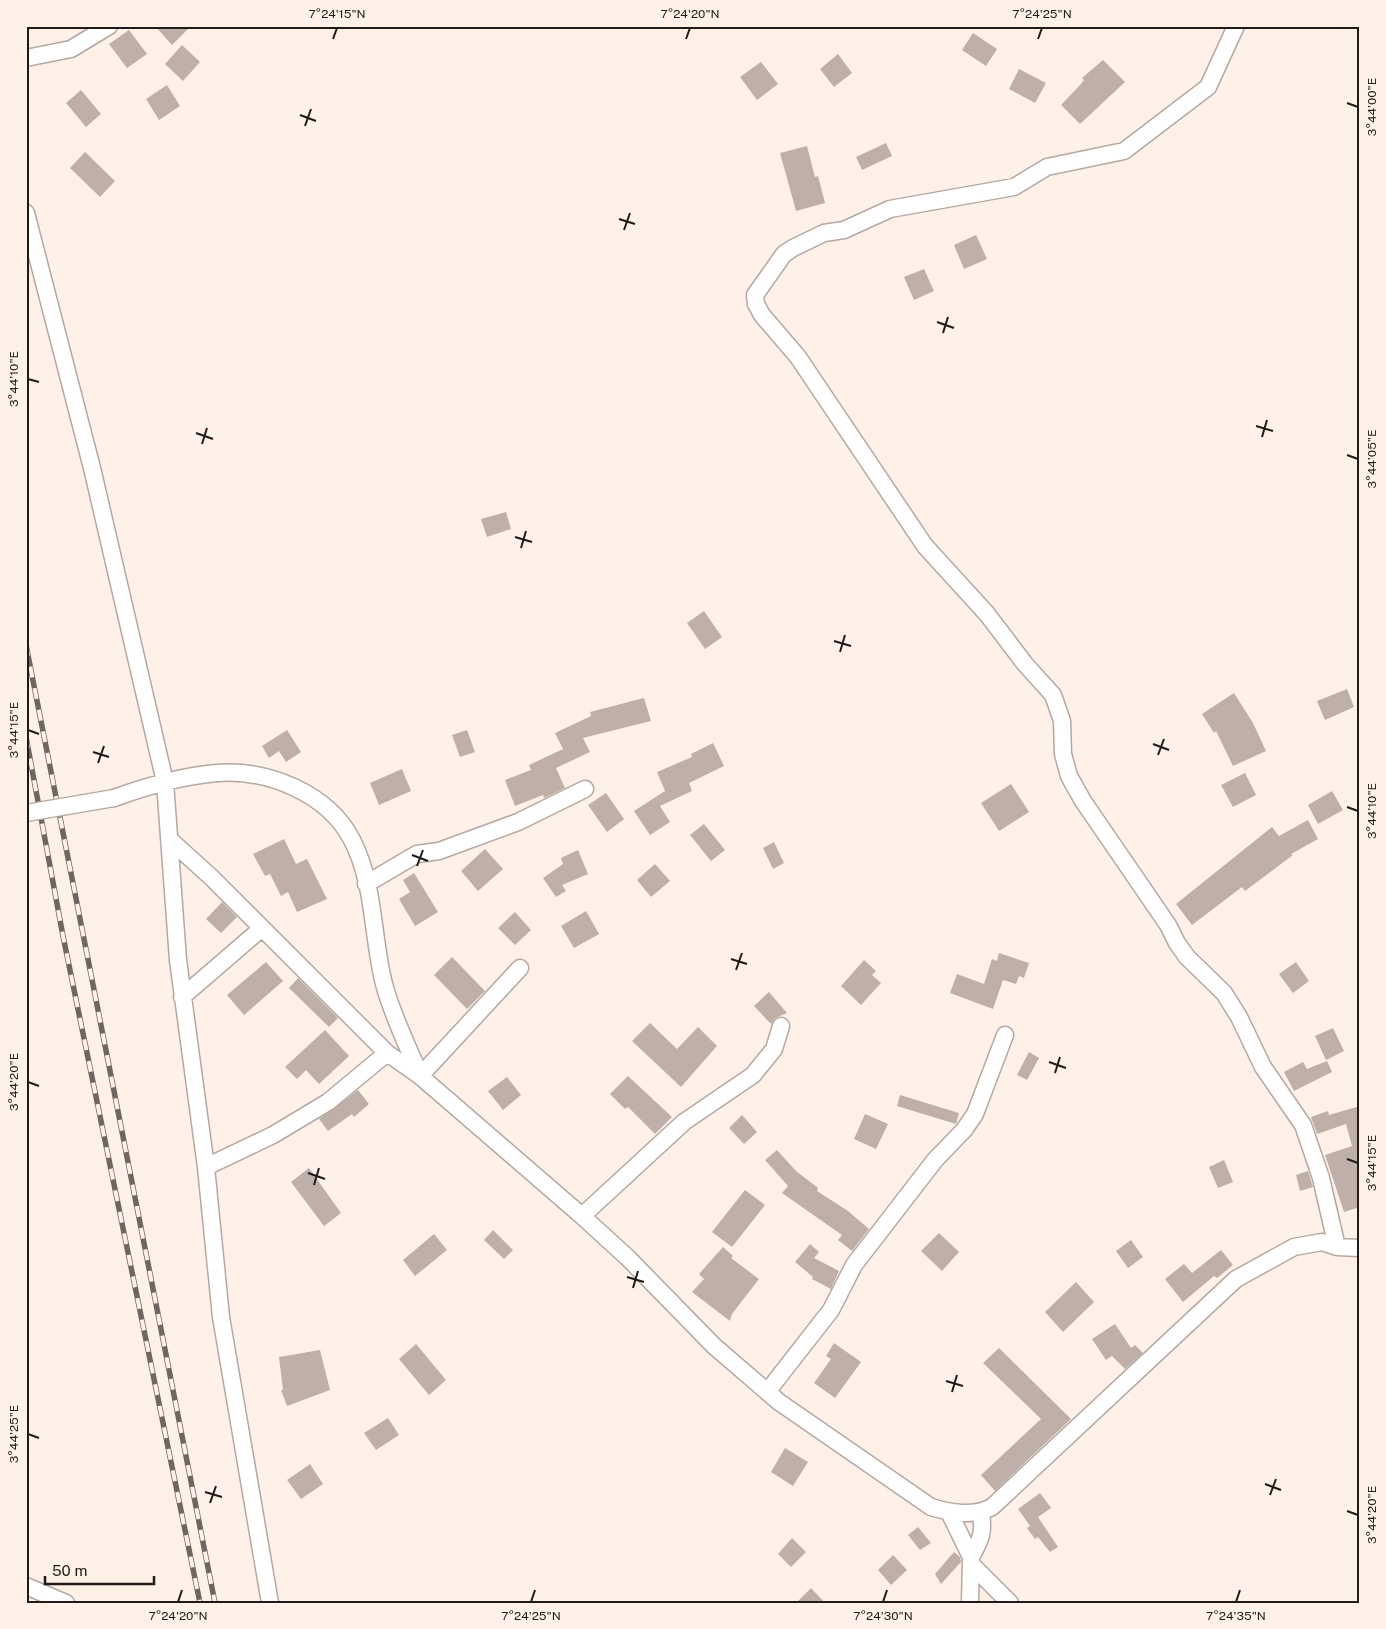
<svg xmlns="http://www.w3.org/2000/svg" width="1386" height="1629" viewBox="0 0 1386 1629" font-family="'Public Sans',sans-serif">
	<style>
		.building { fill: #beafa8 }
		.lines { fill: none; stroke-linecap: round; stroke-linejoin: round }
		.minor-casing { stroke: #b6a8a1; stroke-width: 19 }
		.minor { stroke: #fff; stroke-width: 16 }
		.rail-casing { stroke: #6f6662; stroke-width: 5.5 }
		.rail { stroke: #fff0e8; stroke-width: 4; stroke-dasharray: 11; stroke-linecap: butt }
		.minor-bridge-casing { stroke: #b6a8a1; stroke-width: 19; stroke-linecap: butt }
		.minor-bridge { stroke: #fff; stroke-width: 16 }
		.ticks { fill: none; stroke: #201a18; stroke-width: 2 }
		.neatline { fill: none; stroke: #201a18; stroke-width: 2 }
		.ticks-label { font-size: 12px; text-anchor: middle; fill: #201a18 }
	</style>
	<rect width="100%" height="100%" fill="#fff0e8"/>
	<path class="building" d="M155 26H191L172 45Z
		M129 30 147 54 127 68 109 44Z
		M973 33 997 49 986 66 962 50Z
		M182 45 200 62 183 81 165 64Z
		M838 54 852 73 834 87 820 69Z
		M1103 60 1125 82 1080 124 1061 105 1081 84 1084 80 1082 78Z
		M761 62 778 84 757 100 740 77Z
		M1019 69 1046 83 1035 103 1009 89Z
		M167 85 180 106 159 120 146 99Z
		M81 90 101 114 86 127 66 103Z
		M886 143 892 156 862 170 856 157Z
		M807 146 815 177 818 176 825 203 796 211 780 153Z
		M85 152 115 181 100 197 70 168Z
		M976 235 987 259 964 269 954 245Z
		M924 269 934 291 914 300 904 277Z
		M506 512 511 529 487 537 481 519Z
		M704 611 722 637 705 649 687 623Z
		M1347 689 1354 707 1325 720 1317 701Z
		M1234 693 1253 723 1266 751 1233 766 1216 731 1214 733 1202 714Z
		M644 698 651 721 583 738 590 752 556 768 565 788 544 798 543 795 515 806 505 780 531 770 529 765 563 749 555 733 591 716 590 712Z
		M287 730 301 752 286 762 279 751 269 758 262 746Z
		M467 730 475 752 460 757 452 735Z
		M713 743 724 766 689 783 692 791 660 806 670 822 650 835 634 811 665 791 657 772 692 757 691 754Z
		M402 769 411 791 379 805 370 783Z
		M1245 773 1256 795 1233 807 1221 785Z
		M1011 784 1029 812 999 831 981 803Z
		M1332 791 1343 810 1318 824 1308 805Z
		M606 793 624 819 607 832 588 805Z
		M1308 820 1318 839 1291 854 1293 855 1245 891 1242 887 1192 925 1176 904 1272 827 1279 836Z
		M704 824 725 850 711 861 690 835Z
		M284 839 296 864 307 859 327 899 297 912 288 892 281 896 270 874 265 876 253 854Z
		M774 842 784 863 773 869 763 848Z
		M485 849 503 869 478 891 461 871Z
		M578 850 588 874 562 885 566 891 556 897 543 878 563 864 561 858Z
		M655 864 670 881 651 897 637 880Z
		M414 873 438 912 415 926 399 899 410 892 403 880Z
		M222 902 237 917 221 933 206 919Z
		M586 911 599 934 574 948 561 926Z
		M515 912 531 930 515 945 498 928Z
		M999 953 1029 963 1024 978 1019 976 1016 984 1003 980 993 1009 950 993 957 974 984 984 992 959 997 961Z
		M452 957 485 991 467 1009 434 975Z
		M864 960 876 971 872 975 881 983 861 1005 841 986Z
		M266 962 283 981 244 1015 227 995Z
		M1296 962 1309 981 1293 993 1279 974Z
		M298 978 338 1018 329 1027 289 988Z
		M769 992 787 1013 775 1018 771 1024 754 1006Z
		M650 1023 677 1049 698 1027 717 1046 681 1087 632 1041Z
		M1333 1028 1344 1051 1326 1060 1315 1036Z
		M325 1030 349 1056 319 1084 306 1070 297 1079 285 1067Z
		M1029 1052 1039 1058 1027 1080 1017 1075Z
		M1327 1061 1332 1072 1294 1091 1284 1072 1303 1062 1307 1069Z
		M628 1076 672 1117 655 1134 628 1107 625 1109 610 1094Z
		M507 1077 521 1095 503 1110 488 1091Z
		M358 1090 369 1104 354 1117 352 1114 328 1131 319 1119Z
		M900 1095 959 1113 956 1124 897 1106Z
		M1360 1106V1207L1344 1212 1325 1155 1352 1146 1346 1124 1317 1134 1311 1117 1328 1111 1329 1115Z
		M865 1114 888 1124 876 1149 854 1139Z
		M742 1115 757 1132 744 1144 729 1128Z
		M777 1150 796 1171 818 1188 817 1191 848 1211 869 1229 852 1251 838 1240 842 1235 782 1193 788 1186 765 1160Z
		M1224 1160 1233 1182 1218 1188 1209 1167Z
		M309 1168 341 1213 324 1226 291 1182Z
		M1308 1171 1313 1187 1300 1191 1296 1175Z
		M745 1190 765 1205 732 1247 712 1232Z
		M493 1230 513 1250 504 1259 484 1240Z
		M939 1233 959 1252 942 1271 921 1251Z
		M434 1234 447 1250 415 1276 403 1260Z
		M1131 1240 1143 1257 1128 1268 1116 1251Z
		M810 1244 819 1252 814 1258 839 1271 831 1289 812 1279 813 1277 795 1262Z
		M723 1247 733 1256 731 1258 759 1279 732 1314 730 1321 692 1292 704 1279 699 1274Z
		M1221 1250 1233 1265 1217 1278 1214 1276 1183 1302 1165 1279 1184 1264 1192 1273Z
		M1076 1282 1094 1302 1063 1332 1045 1312Z
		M1115 1324 1131 1348 1135 1345 1143 1353 1125 1369 1112 1356 1106 1360 1092 1339Z
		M834 1343 861 1362 835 1398 814 1383 831 1359 826 1356Z
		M416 1344 446 1380 429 1395 399 1359Z
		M999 1348 1071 1419 995 1491 981 1475 1041 1419 983 1363Z
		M320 1350 330 1390 287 1406 281 1390H283L279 1357Z
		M388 1418 399 1435 376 1450 364 1433Z
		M785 1448 808 1462 793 1486 771 1472Z
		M310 1464 323 1484 301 1499 287 1480Z
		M1040 1493 1051 1508 1038 1517 1058 1547 1050 1552 1038 1537 1035 1539 1027 1528 1030 1526 1018 1509Z
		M918 1527 931 1543 920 1550 908 1535Z
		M792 1538 806 1552 791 1567 778 1554Z
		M954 1552 960 1557 961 1562 941 1584 935 1574Z
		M893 1555 907 1570 891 1585 878 1570Z
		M811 1588 825 1603H796Z"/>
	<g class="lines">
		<g class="minor-casing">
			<path id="minor" d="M1236 26 1208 87 1124 151 1047 167 1014 187 890 209 844 230 824 233 793 248 784 254 755 295 756 304 762 315 798 357 925 546 987 614 1025 664 1053 695 1062 721 1063 754 1069 776 1083 801 1168 925 1177 943 1187 957 1224 993 1239 1017 1263 1067 1303 1125 1321 1178 1337 1247
				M26 58 71 49 109 26
				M26 213 92 468 165 782 178 960 206 1167 221 1317 270 1603
				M114 798C147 786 181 776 217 773 267 769 328 793 352 840 375 884 372 937 384 984 392 1015 408 1046 420 1076L520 968
				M169 839 212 878 387 1053 420 1076 582 1216 628 1258 714 1346 779 1402 931 1507C951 1513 973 1517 992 1507L1236 1279 1294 1247 1322 1242 1337 1247 1360 1248
				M366 884 417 854 439 851 518 822 585 789
				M182 997 261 929
				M206 1167 273 1135 328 1102 387 1053
				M582 1216 684 1122 753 1075 774 1049 781 1026
				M767 1392 831 1310 854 1265 935 1160 964 1130 975 1114 1005 1035
				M949 1512 971 1557 970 1603
				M971 1557C981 1539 984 1533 981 1513
				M972 1565 1010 1603
				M26 1586 66 1603"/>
		</g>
		<use href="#minor" class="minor"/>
		<g class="rail-casing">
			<path id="rail" d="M26 645 215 1603
				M26 737 63 936 200 1603"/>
		</g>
		<use href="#rail" class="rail"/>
		<g class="minor-bridge-casing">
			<path id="minor-bridge" d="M26 813 114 798"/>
		</g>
		<use href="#minor-bridge" class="minor-bridge"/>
	</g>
	<path class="ticks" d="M333 39 337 28M686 39 690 28M1038 39 1042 28M1347 103 1358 107M300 115 316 121M305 126 311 109M619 219 635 224M624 230 630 213M937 322 954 328M943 333 948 317M28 379 39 382M1256 426 1273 431M196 433 213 439M1262 437 1267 420M202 444 207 428M1347 455 1358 459M515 537 532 542M521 548 526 531M834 641 851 646M840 652 845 635M28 730 39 734M1153 744 1169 750M93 752 109 757M1158 755 1164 739M98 763 104 746M1347 807 1358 811M412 855 428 861M417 866 423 850M731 959 747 964M736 970 742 953M1049 1062 1066 1068M1055 1073 1060 1057M28 1082 39 1086M1347 1159 1358 1163M308 1173 325 1179M314 1185 319 1168M627 1277 644 1282M633 1288 638 1271M946 1381 963 1386M952 1392 957 1375M28 1434 39 1438M1265 1484 1281 1490M205 1492 222 1497M1270 1495 1276 1479M210 1503 216 1486M1347 1511 1358 1515M178 1602 182 1590M531 1602 535 1590M883 1602 887 1590M1236 1602 1240 1590"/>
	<rect width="1386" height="1629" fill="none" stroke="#fff0e8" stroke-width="55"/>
	<path d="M45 1576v8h109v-8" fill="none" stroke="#201a18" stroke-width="2.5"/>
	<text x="52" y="1576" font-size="15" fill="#201a18" stroke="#fff0e8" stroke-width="4" paint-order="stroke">50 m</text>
	<rect x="28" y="28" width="1330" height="1574" class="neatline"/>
	<g class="ticks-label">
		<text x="337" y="18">7°24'15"N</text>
		<text x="690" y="18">7°24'20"N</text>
		<text x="1042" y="18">7°24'25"N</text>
		<text transform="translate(1372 107) rotate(-90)" y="4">3°44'00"E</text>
		<text transform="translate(14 379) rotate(-90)" y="4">3°44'10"E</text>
		<text transform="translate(1372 459) rotate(-90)" y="4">3°44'05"E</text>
		<text transform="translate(14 730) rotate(-90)" y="4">3°44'15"E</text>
		<text transform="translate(1372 811) rotate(-90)" y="4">3°44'10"E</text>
		<text transform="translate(14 1082) rotate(-90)" y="4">3°44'20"E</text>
		<text transform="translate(1372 1163) rotate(-90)" y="4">3°44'15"E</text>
		<text transform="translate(14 1434) rotate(-90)" y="4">3°44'25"E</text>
		<text transform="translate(1372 1515) rotate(-90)" y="4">3°44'20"E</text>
		<text x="178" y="1620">7°24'20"N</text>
		<text x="531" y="1620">7°24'25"N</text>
		<text x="883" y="1620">7°24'30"N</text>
		<text x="1236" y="1620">7°24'35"N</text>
	</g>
</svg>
